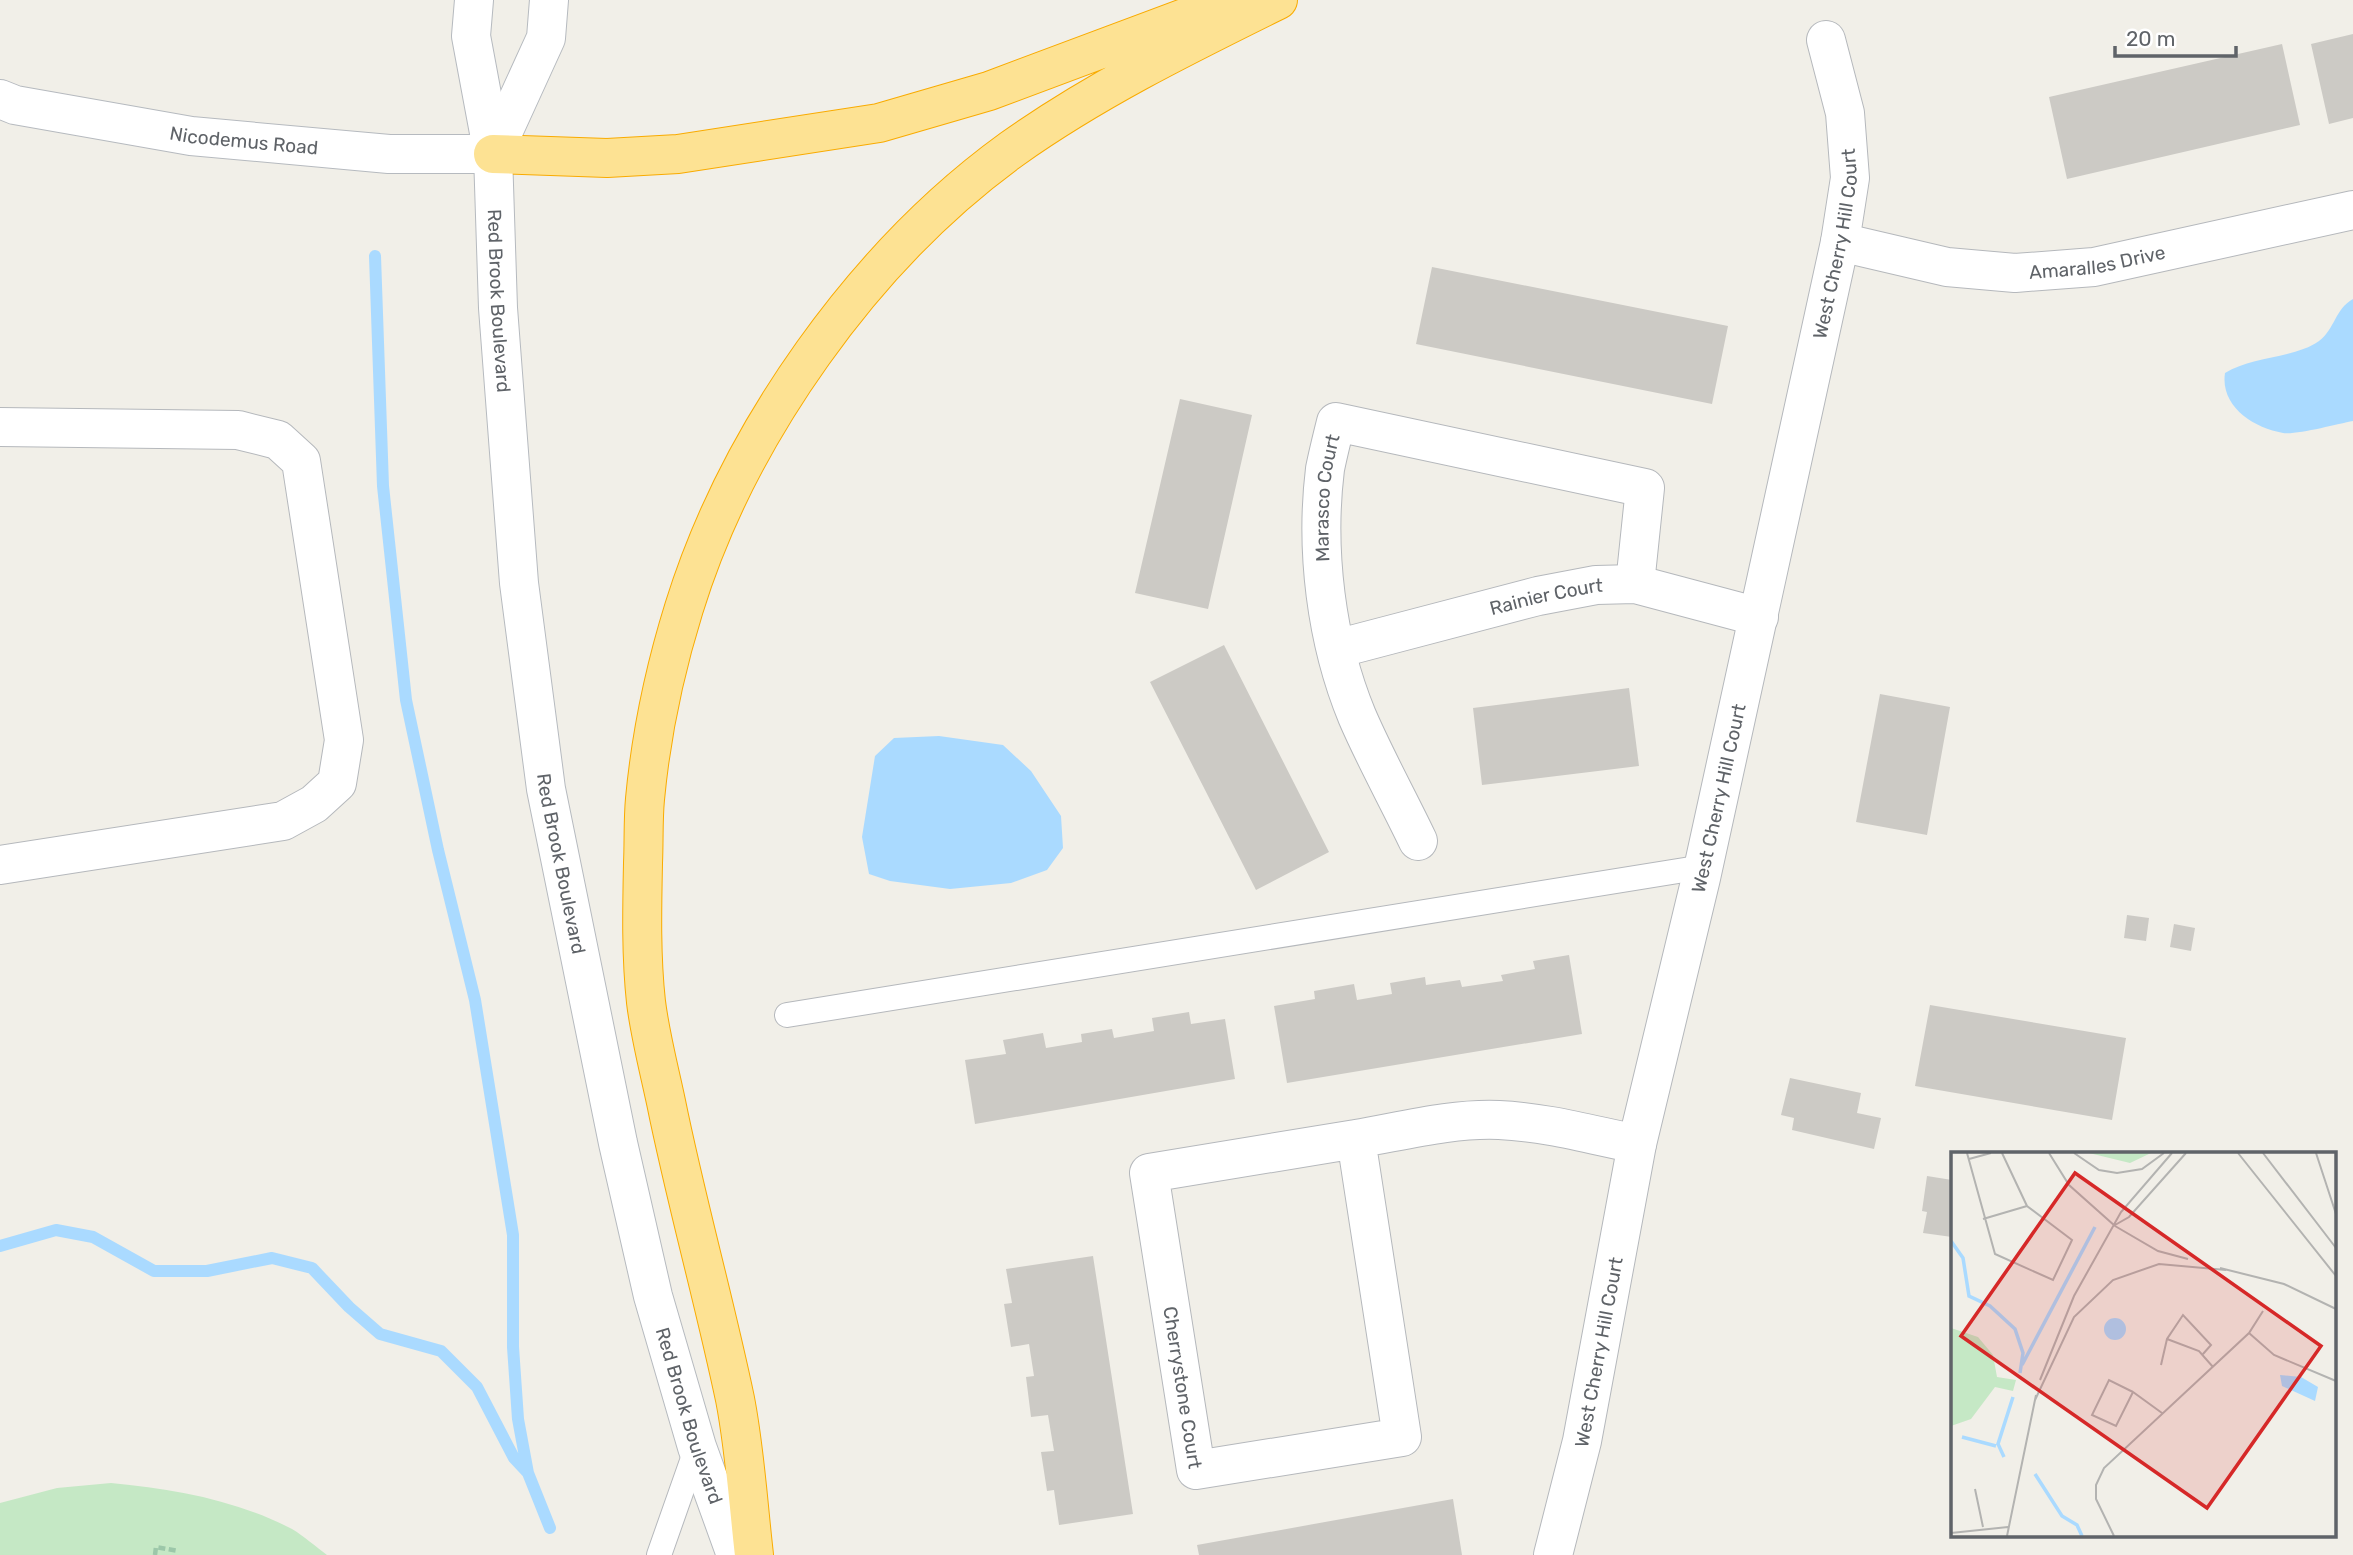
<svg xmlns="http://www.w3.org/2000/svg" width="2353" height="1555" viewBox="0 0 2353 1555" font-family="Rubik,sans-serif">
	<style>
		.green { fill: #c5e8c5 }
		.water { fill: #aadaff }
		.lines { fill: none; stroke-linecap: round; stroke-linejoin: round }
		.stream { stroke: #aadaff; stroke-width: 12 }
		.building { fill: #cccac5 }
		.service-casing { stroke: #b5b8bc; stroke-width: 26 }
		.minor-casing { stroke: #b5b8bc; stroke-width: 40 }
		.secondary-casing { stroke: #b6babf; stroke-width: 40 }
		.motorway-casing { stroke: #f9ab00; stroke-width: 40 }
		.path { stroke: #9cc7a9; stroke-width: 4.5; stroke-dasharray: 7 3.5; stroke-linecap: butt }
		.service { stroke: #fff; stroke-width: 24 }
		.minor { stroke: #fff; stroke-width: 38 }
		.secondary { stroke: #fff; stroke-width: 38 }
		.motorway { stroke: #fde293; stroke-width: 38 }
		.labels { text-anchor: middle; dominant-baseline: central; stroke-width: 5; stroke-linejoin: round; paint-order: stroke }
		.street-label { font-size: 19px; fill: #5f6368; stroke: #fff }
		.inset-river { fill: none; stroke: #aadaff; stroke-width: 3.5 }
		.inset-road { fill: none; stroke: #b3b3b1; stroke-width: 2 }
		.view { fill: #d62828; fill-opacity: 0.15; stroke: #d62828; stroke-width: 3.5 }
		.inset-edge { fill: none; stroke: #5f6368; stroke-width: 3.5 }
	</style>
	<rect width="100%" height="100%" fill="#f1efe8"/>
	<path class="green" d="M111 1483C174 1489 236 1500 292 1529 304 1536 316 1547 327 1555H0V1503L57 1488Z"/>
	<path class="water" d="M2353 299V421C2337 424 2297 435 2283 433 2253 428 2220 406 2225 373 2252 356 2296 358 2319 341 2335 329 2335 309 2353 299Z
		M939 736 1003 745 1031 771 1061 816 1063 848 1047 870 1011 883 950 889 890 881 869 874 862 837 875 756 894 738Z"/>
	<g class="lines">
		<path class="stream" d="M375 256 383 486 406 700 438 850 475 1000 513 1235V1347L518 1419 528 1473 550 1528
			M0 1246 56 1230 93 1237 154 1271H207L272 1258 312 1268 349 1307 380 1334 441 1351 477 1387 514 1458 528 1473"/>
	</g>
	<path class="building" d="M2353 34V118L2329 124 2311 44Z
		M2282 44 2300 125 2067 179 2049 97Z
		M1432 267 1728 326 1712 404 1416 344Z
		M1180 399 1252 415 1208 609 1135 593Z
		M1224 645 1329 852 1256 890 1150 682Z
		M1629 688 1639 766 1482 785 1473 708Z
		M1880 694 1950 707 1927 835 1856 822Z
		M2127 915 2149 918 2146 941 2124 938Z
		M2174 924 2195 928 2191 951 2170 947Z
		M1569 955 1582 1034 1287 1083 1274 1006 1315 999 1314 991 1354 984 1357 1000 1392 994 1390 983 1425 977 1426 985 1460 980 1462 987 1503 981 1501 975 1535 969 1533 961Z
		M1930 1005 2126 1038 2112 1120 1915 1086Z
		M1189 1012 1191 1024 1225 1019 1235 1079 975 1124 965 1060 1006 1054 1003 1040 1043 1033 1046 1048 1082 1042 1081 1034 1112 1029 1114 1038 1154 1031 1152 1018Z
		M1790 1078 1861 1093 1857 1113 1881 1118 1874 1149 1792 1130 1794 1118 1781 1115Z
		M1927 1176 1952 1180V1237L1923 1233 1927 1212 1922 1211Z
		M1093 1256 1133 1514 1059 1525 1054 1490 1047 1491 1041 1452 1054 1451 1048 1415 1031 1417 1026 1377 1034 1376 1029 1344 1011 1347 1004 1304 1012 1303 1006 1269Z
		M1453 1499 1462 1555H1199L1197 1545Z"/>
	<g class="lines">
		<g class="service-casing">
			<path id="service" d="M787 1015 1703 867
				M659 1555 697 1447"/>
		</g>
		<g class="minor-casing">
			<g id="minor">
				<path id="s1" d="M1840 242 1947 267 2015 273 2094 267 2353 210"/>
				<path d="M0 427 238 430 278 440 301 461 344 740 337 783 314 804 283 821 0 865"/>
				<path id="s2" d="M1336 649 1538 596 1596 585 1635 584 1759 617"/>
				<path id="s3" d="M1418 841C1398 799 1375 758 1357 716 1326 641 1315 550 1325 469 1328 454 1332 438 1336 422L1645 488 1635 584"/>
				<path id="s4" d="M1356 1139 1149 1173 1196 1470 1402 1437 1356 1139C1403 1131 1452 1118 1499 1120 1546 1122 1592 1135 1637 1144"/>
				<path id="s5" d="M1553 1555 1582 1441 1637 1144 1701 878 1840 242 1850 178 1845 113 1826 40"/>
			</g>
		</g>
		<g class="secondary-casing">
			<g id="secondary">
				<path id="s6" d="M474 0 471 36 493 154 498 308 519 583 546 789 618 1143 653 1296 697 1447 736 1555"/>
				<path id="s7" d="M0 99 15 105 191 136 389 154H493"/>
				<path d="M493 154 546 38 549 0"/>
			</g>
		</g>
		<g class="motorway-casing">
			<path id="motorway" d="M493 154 607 158 678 154 879 123 989 91 1227 2
				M754 1555C748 1503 745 1450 735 1399 714 1299 686 1201 666 1102 659 1069 650 1035 646 1002 641 956 642 910 643 863 644 842 643 820 645 799 651 735 665 669 684 608 738 434 864 256 1012 149 1095 90 1187 45 1278 0"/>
		</g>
		<path class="path" d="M155 1555 156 1547 178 1551"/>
		<use href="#service" class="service"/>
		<use href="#minor" class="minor"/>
		<use href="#secondary" class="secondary"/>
		<use href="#motorway" class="motorway"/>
	</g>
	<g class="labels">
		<g class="street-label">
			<text stroke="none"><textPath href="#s7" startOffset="248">Nicodemus Road</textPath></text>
			<text stroke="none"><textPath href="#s5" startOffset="1342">West Cherry Hill Court</textPath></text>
			<text stroke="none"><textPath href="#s1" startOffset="261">Amaralles Drive</textPath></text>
			<text stroke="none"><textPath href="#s6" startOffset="303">Red Brook Boulevard</textPath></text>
			<text stroke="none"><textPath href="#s3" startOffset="362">Marasco Court</textPath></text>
			<text stroke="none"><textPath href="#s2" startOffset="217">Rainier Court</textPath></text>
			<text stroke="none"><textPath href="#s5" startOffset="775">West Cherry Hill Court</textPath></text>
			<text stroke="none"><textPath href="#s6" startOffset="870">Red Brook Boulevard</textPath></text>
			<text stroke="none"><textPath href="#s5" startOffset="208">West Cherry Hill Court</textPath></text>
			<text stroke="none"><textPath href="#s4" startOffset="427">Cherrystone Court</textPath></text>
			<text stroke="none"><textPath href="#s6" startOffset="1437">Red Brook Boulevard</textPath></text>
		</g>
	</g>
	<g transform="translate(1951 1152)">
		<rect width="385" height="385" fill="#f1efe8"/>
		<path d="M138 1H200L179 11ZM0 176 27 185 42 203 46 225 65 228 62 239 44 235 20 267 0 274Z" fill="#c5e8c5"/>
		<path d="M153 177a11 11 0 1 1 22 0a11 11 0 1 1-22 0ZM329 223 350 225 367 235 364 249 331 234Z" fill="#aadaff"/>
		<path class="inset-river" d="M0 89 12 106 18 144 39 154 64 177 72 201 69 221M71 213 144 75M11 285 45 294M53 305 47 292 62 245M84 322 111 364 126 373 131 384"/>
		<path class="inset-road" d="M16 1 44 102 102 128 121 88 76 54 51 1M98 1 118 33 164 74M123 1 148 18 166 21 191 17 213 1M287 1 385 124M312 1 385 96M365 1 385 62M18 7 40 1M32 67 76 54M164 73 178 65 235 1M164 74 207 99 237 107M269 116 333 132 385 157M298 181 323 203 385 229M216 187 248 199 262 215M210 213 216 187 232 163 260 193 252 202M89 228 123 144 170 60 221 1M182 240 158 228 141 263 165 274 182 240 211 261M84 248 123 165 162 128 208 112 275 118M24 337 32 375M0 381 57 375M56 384 85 243M163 384 145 347V333L153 316 298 181 312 159"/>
		<path class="view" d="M124 21 370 194 256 356 10 184Z"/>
		<rect width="385" height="385" class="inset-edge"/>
	</g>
	<path d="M2115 46v10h121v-10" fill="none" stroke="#5f6368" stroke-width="3.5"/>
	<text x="2126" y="46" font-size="21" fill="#5f6368" stroke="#ffffff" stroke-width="5" paint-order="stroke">20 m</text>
</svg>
